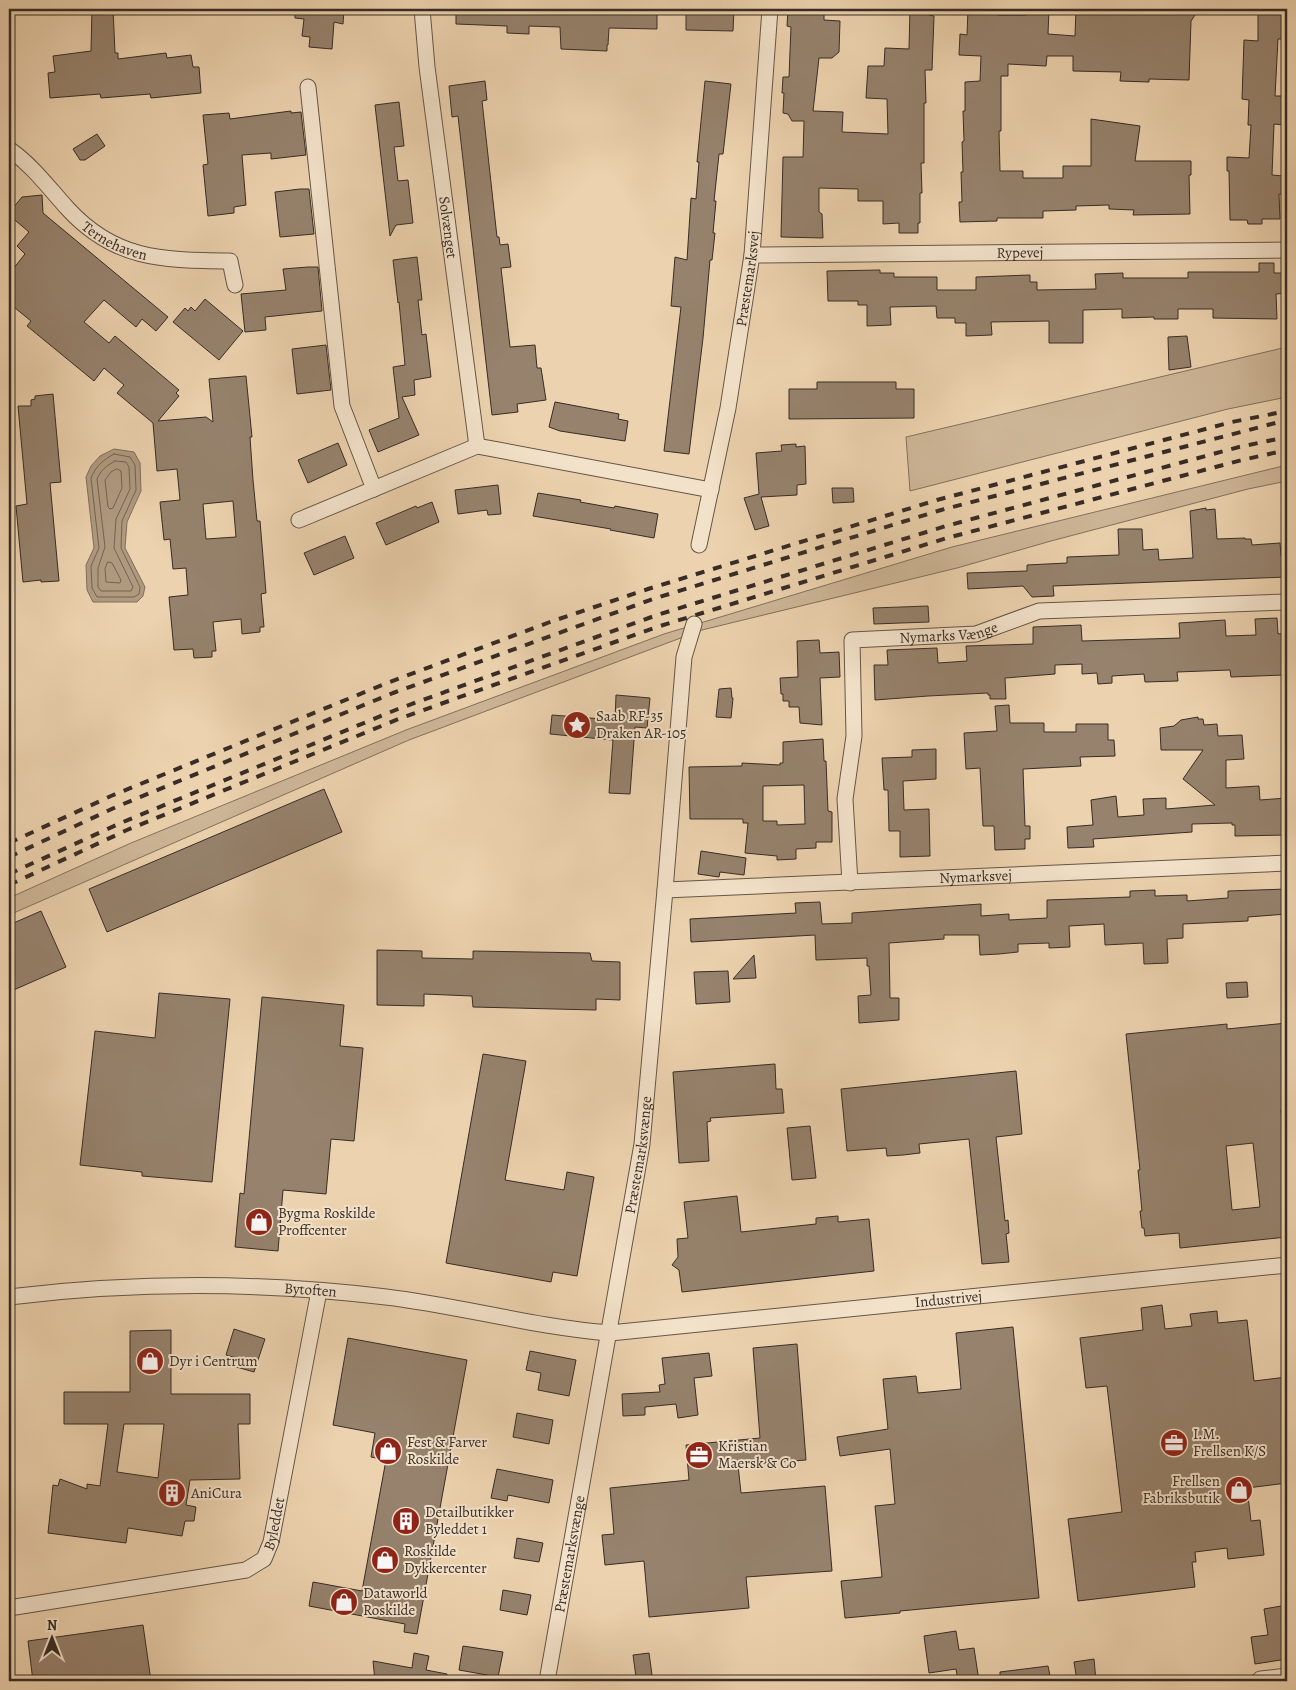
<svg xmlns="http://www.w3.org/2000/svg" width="1296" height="1690" viewBox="0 0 1296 1690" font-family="Alegreya,serif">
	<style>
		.green { fill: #cdb697; stroke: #82715e }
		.water { fill: #af9a80; stroke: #7f6e5c }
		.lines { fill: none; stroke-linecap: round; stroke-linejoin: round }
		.shore { stroke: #746353; stroke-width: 1 }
		.building { fill: #96826d; stroke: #382c26; fill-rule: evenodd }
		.minor-casing { stroke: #655648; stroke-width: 17 }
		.tertiary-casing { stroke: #655648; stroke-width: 21 }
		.minor { stroke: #f3e2ca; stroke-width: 15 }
		.tertiary { stroke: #f3e2ca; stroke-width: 19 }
		.rail { stroke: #382c26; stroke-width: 4; stroke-dasharray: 9 9; stroke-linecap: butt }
		.labels { text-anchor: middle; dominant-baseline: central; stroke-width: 4; stroke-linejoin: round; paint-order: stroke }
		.street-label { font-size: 15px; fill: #382c26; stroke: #f3e2ca }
		.poi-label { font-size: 15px; fill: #382c26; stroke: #f3e2ca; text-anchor: start }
	</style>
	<rect width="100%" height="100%" fill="#ecd2ae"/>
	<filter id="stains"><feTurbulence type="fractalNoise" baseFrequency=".004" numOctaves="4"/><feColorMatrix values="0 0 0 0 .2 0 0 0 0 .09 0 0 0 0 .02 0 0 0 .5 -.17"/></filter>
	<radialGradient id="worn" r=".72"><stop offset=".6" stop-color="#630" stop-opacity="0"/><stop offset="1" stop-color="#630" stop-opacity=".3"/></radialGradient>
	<path class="green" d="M1287 347V397L1228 409 910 491 906 437Z
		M1287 465V481L1248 489 1051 541 957 568 702 630 409 740 9 915V898L131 843 406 730 664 634 952 547Z"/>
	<path class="water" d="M114 449 134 452 140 463 141 491 127 522 125 548 145 587 143 596 137 602H93L87 590 86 565 94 548 86 477 91 466 100 456Z"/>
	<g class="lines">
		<path class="shore" d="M114 454 130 457 135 465 136 490 122 521 121 548 140 587 139 594 134 597H97L92 588 91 566 99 548 91 478C96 466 103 460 114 454Z
			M115 461 126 462 129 467 130 489 116 519 114 548 133 587 131 591H101L98 587V568L105 547 97 479C101 470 106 466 115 461Z
			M117 469 121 471 122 488 113 508 110 509 108 507 105 480 111 472Z
			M108 562 112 563 121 580 120 583 106 582 105 569Z"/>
	</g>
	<path class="building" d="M92 9H113L115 53H118V59L166 53 167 58 191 55 193 67H199L201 93 151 98 150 94 101 98 100 94 50 98 48 73 55 72 53 56 91 51Z
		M295 9H344L343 24 334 22 332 49 309 47 310 37 302 36 304 19 295 18Z
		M456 9H657V29L609 28 608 45H607V51L561 49 560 27 529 26V34L507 33V26L456 24Z
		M686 9H734L733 31 686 30Z
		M788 9H824V20L840 21 839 52 832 58H819L813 111 843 112 842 132 888 134 887 99 866 98 868 66H884L885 48 909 49 910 9H930L929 15 934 16 932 70H925L926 103H924V163H921L922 193H920V223H918V233H899V223L883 224V201H858V189L819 188V212L822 214 823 238 781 237 783 157H803L804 121H792L788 114 783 113 784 93H782L783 77H789L791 27 787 26Z
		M968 9H998V15H1026V9H1049L1048 34 1075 36 1076 9H1199L1191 21 1189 80 1149 79V82L1120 81 1121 72 1073 71V56H1047L1046 66 1008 64V76H1001V131H999L1000 171H1023V178H1063V166H1091V119L1140 126 1135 161H1191V175H1189L1190 214 1133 215 1134 210 1109 209V205L1076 206V210L1043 211V218H997V221L960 222 959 202H962L961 172H963L962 142 964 141 963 111H965V82L980 81 981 56 959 55 960 34 967 35Z
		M1258 9H1287V39H1278L1275 96H1287L1286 125 1274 124 1272 175 1283 176V194H1279L1280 219H1262V224H1248L1247 220H1230L1229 171H1227V157L1249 158 1251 125H1248L1249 100 1242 99 1244 40 1258 41Z
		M485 81 487 100 482 101 497 237H499L500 245 508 244 511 267 501 268 510 347 535 345 537 368H541L546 400 517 404 518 412 492 415 458 116 452 117 449 86Z
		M705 81 731 84 723 154H719L714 201H716L713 233H715L712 260H710L703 338 689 454 664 451 681 307 671 306 675 257 687 260 691 198 696 199 699 162H697Z
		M399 102 404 146 394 147 398 181 408 180 413 223 396 225 390 236 375 105Z
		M291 111V113L301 112 306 155 271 159V153L242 155 246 205 234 207V213L208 216 203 165 208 164 203 115 229 113 230 119Z
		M97 134 105 146 85 160H80L73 149Z
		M300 189H309L314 234 280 237 275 192Z
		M42 195 43 213 168 317 156 331 142 319 136 327 104 300 84 322 109 343 115 336 179 390 176 393 179 396 158 421 206 417 213 422 209 379 246 376 252 437H250L253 480 257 521H260L266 593 261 594 264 627H260V632L242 634 241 619 213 622 216 651H212V657L194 658 193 649 174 650 169 597 188 595 186 568 173 569 170 539 164 540 160 502 180 500 177 469 157 471 153 423 117 393 124 385 104 368 94 381 27 326 31 321 9 303V274L25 254 17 246 29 232 9 215V213L22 197ZM233 501 236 537 206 539 203 504Z
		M417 257 422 300H418L422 335 426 334 431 377 414 380 415 395 402 397 419 435 378 452 369 430 399 418 393 367 405 365 399 302 398 303 393 260Z
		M1259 263H1274V273H1287V293L1276 294 1277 319 1213 318V309H1178V319H1154V317L1122 318V309L1083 310V343H1049V321L991 322 992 335 966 336V323H955V318H937L936 306 890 307 891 325 867 326V305H858V301H828L827 271 880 270V273H894V277H937V290H976V277L1030 275V282H1037V290L1096 289 1095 274 1123 273V278H1188V272H1259Z
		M308 267H318L322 311 265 317 266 330 245 332 241 294 286 290 283 269Z
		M205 299 243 331 219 360 173 322 185 308 188 311 191 307 195 311Z
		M1187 336 1191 367 1169 370 1168 337Z
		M326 345 331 390 297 394 292 349Z
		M817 382H896V389H914V418L789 419V389H817Z
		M53 394 61 482 50 483 59 581 41 582V580L23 582 16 506 27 504 18 406H31V400L35 399V396Z
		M555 402 619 414 618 419 628 421 625 441 560 431 549 427Z
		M338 443 347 465 308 483 298 460Z
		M796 444V447L805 446 806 484 797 485V495L761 497 769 526 755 530 744 498 759 494 756 453 782 451 781 445Z
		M498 485 501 514 488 515 487 510 458 514 455 490Z
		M832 488H853L854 502 833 503Z
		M538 493 581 500 580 502 614 508 615 506 658 514 654 538 610 530 611 529 533 516Z
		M432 502 439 522 386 545 376 523 416 506 417 508Z
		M1206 508V510L1215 509 1217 539 1245 538V539H1251L1252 545 1280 543 1281 556H1287V577L1053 586 1054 596 1032 597 1023 586 968 589 967 573 1027 571V565L1067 563V557L1119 555 1118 529H1142L1143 550 1158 549 1159 560 1193 558 1190 511Z
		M345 536 354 558 314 575 304 553Z
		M928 606 929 622 874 624 873 608Z
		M1277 618 1278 634 1287 633V666H1283L1284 675 1231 677 1230 670 1177 672 1178 681 1145 682 1144 674 1112 676V683L1098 684 1097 673 1082 674V664L1055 665V674L1005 678 1006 699H990V695H988V693L928 696 875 700 874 665H888L887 650 937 648 938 663 967 661 966 646 1033 644V627L1081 625 1082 641 1148 639 1180 638 1179 623 1225 620 1226 636 1256 635 1255 619Z
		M819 640 820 653 839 652 840 677 820 678 822 725 800 723 799 707H789V701H783V694H781L780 678 798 677 797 641Z
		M731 688 732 698H733L731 718 716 717 719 689Z
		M616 695 650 698 647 728 635 727 630 794 609 793 613 740 550 734 552 715 615 720Z
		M1009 705 1010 723H1044V732H1076V724H1108V740H1114L1115 756 1080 757 1081 766 1023 769 1025 826H1030V839H1025V849L995 850 994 826H983L980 768 966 769 964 733 997 731 995 706Z
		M1198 717V719H1203L1204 725 1217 724 1218 736 1242 735 1244 759 1226 760V788L1259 786 1260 800 1287 798V835L1235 836V825H1232V823L1192 824V832L1093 839 1094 847 1068 848 1067 827 1093 825 1091 800 1116 796 1118 817 1144 815 1143 799 1166 798V809L1215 805 1183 779 1203 750H1161L1160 728 1174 726 1181 720Z
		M823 739 824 761H826L828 811 832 812V842H816V848L796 849V859L777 860V856L745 853 748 823H743V819H690L689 767 742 766V763L780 765V763H783V742ZM804 785 805 824 777 825V821H763V786Z
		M936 749V779L903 781 904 810 929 809 930 856 900 857V831H889L888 790H884L882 758 912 757V750Z
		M324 789 342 832 107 932 89 889Z
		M701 851 746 858 744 875 720 872 719 877 698 874Z
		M1287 889V914L1248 917V921L1183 924V938L1167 939 1168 963 1144 964 1143 943 1105 945 1104 924 1069 926 1070 947 1049 948V943L1018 944V952L999 954 980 955 979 935H944V939L889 943 890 998H899V1020L859 1023 858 996 871 995 869 966H867V958L816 960 815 935 691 942 690 919 796 913 795 903 820 902 822 924 852 923V913L981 904V916L1009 914V920L1047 918V900L1130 897V891L1155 890V896L1187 895V901L1228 898V891Z
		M41 911 66 967 9 992V925Z
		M377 950 422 951V958L473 959V951L590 953 592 961 620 962V1000L596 999V1010L473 1007 472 996 424 994V1006L377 1005Z
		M754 955 756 978 733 979Z
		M728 971 730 1002 696 1004 694 972Z
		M1247 982 1248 997 1227 998 1226 983Z
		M159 993 230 999 212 1182 142 1176V1172L80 1165 95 1031 155 1038Z
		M262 997 344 1005 340 1046 363 1048 354 1141 331 1139 326 1194 283 1190 278 1251 235 1247 240 1193 244 1194Z
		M1287 1023V1109L1281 1110 1287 1175V1237L1180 1248 1179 1233 1145 1236 1144 1228H1142L1140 1211H1142L1138 1170H1140L1126 1034 1227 1024V1029ZM1253 1143 1260 1207 1232 1210 1226 1146Z
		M483 1054 526 1061 505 1180 564 1190 567 1172 594 1177 577 1276 553 1272 551 1282 446 1263Z
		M775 1064 776 1089H782L784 1113 710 1118 711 1121 707 1122 709 1161 679 1163 673 1072Z
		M1016 1071 1022 1134 996 1137 1005 1221 1008 1220 1009 1233 1006 1234 1009 1262 982 1264 969 1139 919 1144 920 1153 903 1155 887 1156 886 1148 847 1151 841 1089Z
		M810 1126 816 1178 792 1180 787 1128Z
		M737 1196 741 1232 816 1224V1218L838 1216V1222L869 1219 874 1271 682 1292 679 1270 672 1265 678 1257 677 1239 688 1238 684 1202Z
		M1162 1305 1165 1329 1192 1326 1190 1314 1217 1311 1218 1323 1247 1320 1254 1381 1287 1377V1483L1247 1488 1251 1521 1260 1520 1264 1555 1228 1559 1227 1548 1195 1552 1196 1562H1192L1195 1587 1078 1601 1068 1519 1122 1512 1107 1386 1086 1388 1080 1338 1143 1330 1141 1308Z
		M1013 1327 1039 1598 900 1611V1613L845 1618 841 1581 882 1577 875 1506 895 1504 890 1449 840 1456 837 1437 888 1429 883 1379 916 1376 918 1393 961 1389 956 1333Z
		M234 1329 265 1339 254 1372 233 1366 236 1358 226 1355Z
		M171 1330V1394H250V1424H238L240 1479 190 1480 186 1505 196 1507 194 1521H185L182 1536 128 1528 126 1543 48 1533 53 1485 58 1486 60 1479 87 1489V1484L100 1486 108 1424H64V1392H130V1331ZM124 1424H164L158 1478 117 1472Z
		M348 1338 467 1360 417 1634 404 1632 405 1624 309 1606 313 1582 362 1591 386 1460 371 1457 375 1433 333 1425Z
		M797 1344 806 1460 738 1465 741 1493 825 1486 832 1571 746 1577 749 1608 649 1617 644 1561 605 1565 602 1535 614 1534 610 1488 689 1480 686 1445 760 1438 753 1348Z
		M530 1351 576 1360 569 1396 538 1390 541 1373 526 1370Z
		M709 1353 712 1376 694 1378 698 1415 678 1418 676 1404 645 1407V1415L623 1416 622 1394 660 1392 659 1385 665 1384 662 1358Z
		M517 1413 553 1420 549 1444 513 1437Z
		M497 1469 553 1480 549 1503 508 1495 507 1501 491 1498Z
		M517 1538 543 1543 539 1562 514 1558Z
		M503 1590 531 1595 527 1615 500 1610Z
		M1287 1605V1659L1255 1664 1251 1637 1268 1635 1264 1609Z
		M143 1625 151 1681H33L28 1641Z
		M956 1631 959 1650 974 1648 979 1681H958L956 1669 929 1673 924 1636Z
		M463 1646 503 1652 498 1677 459 1670Z
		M414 1653 429 1656 426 1670 447 1674V1681H375L373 1661 412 1668Z
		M649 1653 652 1675 636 1677 633 1655Z
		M1094 1659 1096 1681H1077L1074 1662Z
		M1048 1666 1051 1681H1000V1672Z"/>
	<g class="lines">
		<g class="minor-casing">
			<g id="minor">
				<path id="s1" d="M422 9 427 67 477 446"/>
				<path d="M308 87 342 406 374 489"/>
				<path id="s2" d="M9 149C33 166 48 187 68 209 116 261 164 260 230 261L235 285"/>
				<path id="s3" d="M752 255 1287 250"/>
				<path d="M299 520 477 446 711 490"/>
				<path id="s4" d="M699 545 728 408 752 255 770 9"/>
				<path id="s5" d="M850 883 845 799 854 736 852 640 976 634 1039 611 1287 602"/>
				<path id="s6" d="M665 890 1287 863"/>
				<path id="s7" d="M9 1297C133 1282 262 1282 386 1297 461 1306 534 1327 610 1333L1287 1265"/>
				<path id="s8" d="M9 1608 246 1570 264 1559 271 1542 319 1291"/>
				<path id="s9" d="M547 1681 642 1144 665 890 684 657 694 624"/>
			</g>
		</g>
		<g class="tertiary-casing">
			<path id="tertiary" d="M1261 1681 1287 1678"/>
		</g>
		<use href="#minor" class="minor"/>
		<use href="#tertiary" class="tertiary"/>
		<path class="rail" d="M9 843 111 796 387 683 550 622 648 589 937 500 1232 422 1287 411
			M9 857 116 807 393 693 653 599 941 510 1287 420
			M9 874 123 822 398 709 657 615 946 526 1239 447 1287 437
			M9 885 127 830 401 718 660 626 947 538 1242 460 1287 450"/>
	</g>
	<defs>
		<g id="sight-disc" transform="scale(1.4375)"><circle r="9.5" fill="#8f2418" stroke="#f3e2ca"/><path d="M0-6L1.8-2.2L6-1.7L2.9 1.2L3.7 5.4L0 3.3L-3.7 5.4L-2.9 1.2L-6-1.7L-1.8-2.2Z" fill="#fff"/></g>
		<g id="shop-disc" transform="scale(1.4375)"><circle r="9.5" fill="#8f2418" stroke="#f3e2ca"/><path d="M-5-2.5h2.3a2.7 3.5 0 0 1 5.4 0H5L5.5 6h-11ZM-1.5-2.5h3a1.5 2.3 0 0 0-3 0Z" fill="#fff"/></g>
		<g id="office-disc" transform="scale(1.4375)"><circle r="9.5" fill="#8f2418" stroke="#f3e2ca"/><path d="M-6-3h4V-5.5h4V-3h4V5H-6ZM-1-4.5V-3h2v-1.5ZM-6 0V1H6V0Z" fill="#fff"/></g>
		<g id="building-disc" transform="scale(1.4375)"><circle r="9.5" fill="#8f2418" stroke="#f3e2ca"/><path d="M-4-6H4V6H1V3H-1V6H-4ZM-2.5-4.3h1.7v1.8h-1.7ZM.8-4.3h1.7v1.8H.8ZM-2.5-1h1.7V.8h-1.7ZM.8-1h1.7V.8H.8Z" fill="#fff"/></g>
	</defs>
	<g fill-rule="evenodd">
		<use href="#sight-disc" x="577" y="725"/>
		<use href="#shop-disc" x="259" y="1222"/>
		<use href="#shop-disc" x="150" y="1361"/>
		<use href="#office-disc" x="1174" y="1443"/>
		<use href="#shop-disc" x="388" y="1451"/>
		<use href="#office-disc" x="699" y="1455"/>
		<use href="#shop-disc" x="1239" y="1490"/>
		<use href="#building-disc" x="172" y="1493"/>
		<use href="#building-disc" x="406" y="1521"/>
		<use href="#shop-disc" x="385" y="1560"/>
		<use href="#shop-disc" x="344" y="1602"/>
	</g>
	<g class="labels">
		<g class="street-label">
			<text stroke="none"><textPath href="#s1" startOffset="220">Solvænget</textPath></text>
			<text stroke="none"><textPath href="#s2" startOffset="142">Ternehaven</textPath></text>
			<text stroke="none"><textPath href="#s3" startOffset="268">Rypevej</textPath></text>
			<text stroke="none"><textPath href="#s4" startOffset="271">Præstemarksvej</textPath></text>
			<text stroke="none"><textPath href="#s5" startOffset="341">Nymarks Vænge</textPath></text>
			<text stroke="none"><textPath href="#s6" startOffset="311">Nymarksvej</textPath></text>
			<text stroke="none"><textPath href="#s9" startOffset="534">Præstemarksvænge</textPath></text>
			<text stroke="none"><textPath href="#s7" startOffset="302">Bytoften</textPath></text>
			<text stroke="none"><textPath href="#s7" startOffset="945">Industrivej</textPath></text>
			<text stroke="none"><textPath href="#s8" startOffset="298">Byleddet</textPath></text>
			<text stroke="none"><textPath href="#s9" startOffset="129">Præstemarksvænge</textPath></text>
		</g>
		<g class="poi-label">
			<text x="596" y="716">Saab RF-35<tspan x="596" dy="17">Draken AR-105</tspan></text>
			<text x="278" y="1213">Bygma Roskilde<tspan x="278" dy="17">Proffcenter</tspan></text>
			<text x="169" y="1361">Dyr i Centrum</text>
			<text x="1193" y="1434">I.M.<tspan x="1193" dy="17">Frellsen K/S</tspan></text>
			<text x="407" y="1442">Fest &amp; Farver<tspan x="407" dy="17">Roskilde</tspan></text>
			<text x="718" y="1446">Kristian<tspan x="718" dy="17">Maersk &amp; Co</tspan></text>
			<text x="1220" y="1481" text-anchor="end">Frellsen<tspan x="1220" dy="17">Fabriksbutik</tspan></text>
			<text x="191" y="1493">AniCura</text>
			<text x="425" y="1512">Detailbutikker<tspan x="425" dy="17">Byleddet 1</tspan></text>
			<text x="404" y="1551">Roskilde<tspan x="404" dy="17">Dykkercenter</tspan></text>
			<text x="363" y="1593">Dataworld<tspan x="363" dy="17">Roskilde</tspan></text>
		</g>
	</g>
	<rect width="1296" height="1690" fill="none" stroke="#ecd2ae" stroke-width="30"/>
	<rect x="10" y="10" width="1276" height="1670" fill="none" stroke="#382c26" stroke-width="2.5"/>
	<rect x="15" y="15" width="1266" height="1660" fill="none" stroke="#382c26"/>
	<g transform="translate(52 1638)" stroke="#f3e2ca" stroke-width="4" paint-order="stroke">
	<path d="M0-4L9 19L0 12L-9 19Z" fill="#382c26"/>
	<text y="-8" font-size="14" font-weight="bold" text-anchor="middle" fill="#382c26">N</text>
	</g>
	<rect width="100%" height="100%" filter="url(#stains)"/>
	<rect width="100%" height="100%" fill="url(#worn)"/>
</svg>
